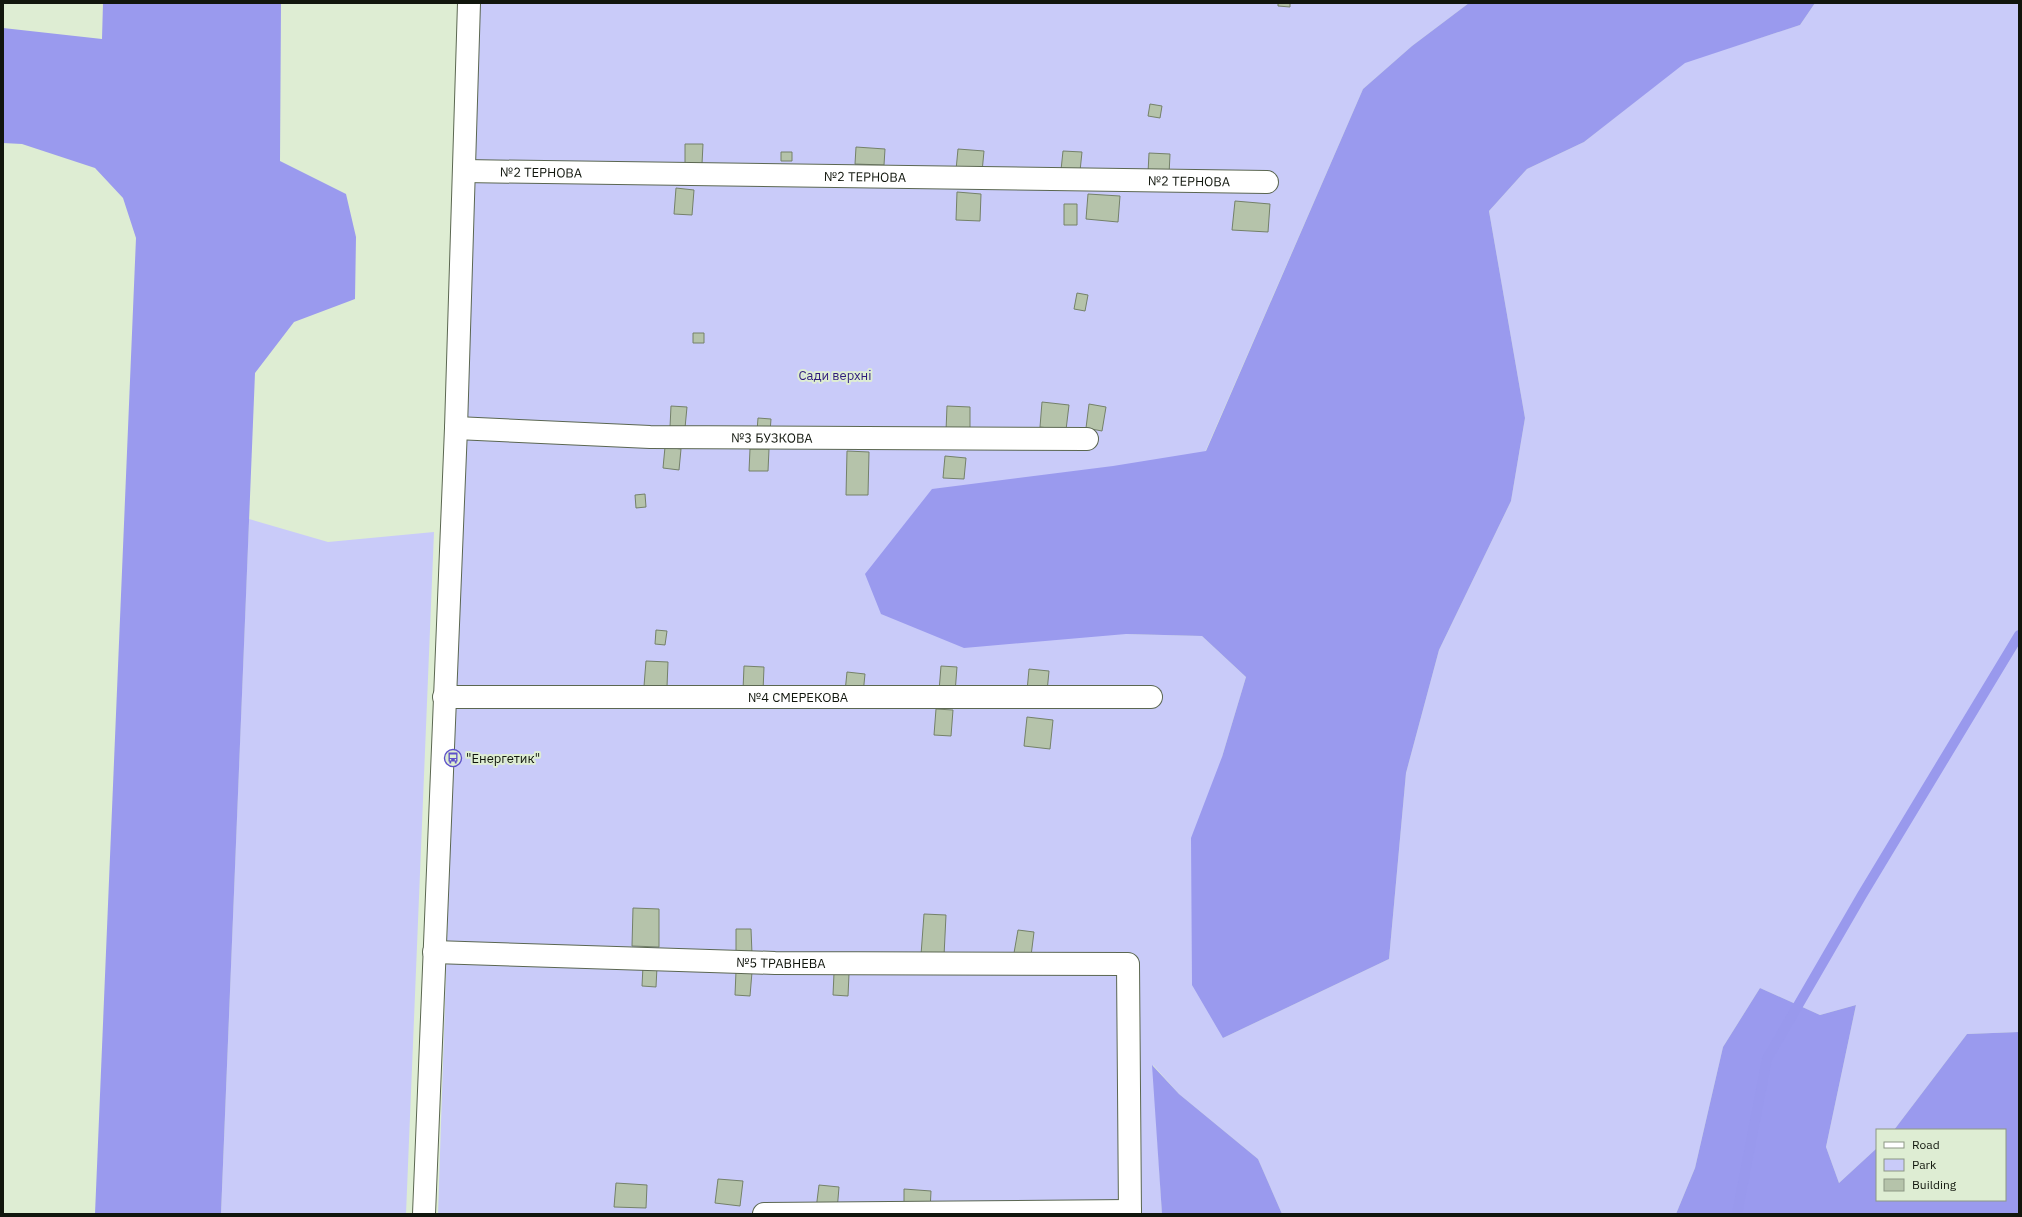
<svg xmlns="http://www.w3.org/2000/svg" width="2022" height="1217" viewBox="0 0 2022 1217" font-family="'IBM Plex Sans',sans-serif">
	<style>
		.green { fill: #c9cbf9 }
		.forest { fill: #9a9aee }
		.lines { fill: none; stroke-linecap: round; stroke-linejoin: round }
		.stream { stroke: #9999ed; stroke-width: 10 }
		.building { fill: #b5c3aa; stroke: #748169 }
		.minor-casing { stroke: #5b6751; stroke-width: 24 }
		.minor { stroke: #fff; stroke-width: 22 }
		.labels { text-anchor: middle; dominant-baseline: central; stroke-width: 4; stroke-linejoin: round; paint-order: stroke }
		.street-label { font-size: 13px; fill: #11160d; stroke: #deedd3 }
		.park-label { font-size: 13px; fill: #2f1c7c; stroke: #deedd3 }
		.poi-label { font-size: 13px; fill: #11160d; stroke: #deedd3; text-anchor: start }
	</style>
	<rect width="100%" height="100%" fill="#deedd3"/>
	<path class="green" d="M478 3H1469L1412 46 1363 89 1126 634 1202 636 1246 677 1222 757 1223 1038 1389 959 1406 773 1439 650 1511 501 1525 418 1489 211 1527 169 1584 142 1685 62 1800 25 1815 3H2019V1032L1967 1034 1894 1130H1877V1148L1839 1183 1826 1147 1856 1005 1820 1015 1760 988 1723 1047 1695 1168 1676 1214H1282L1258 1159 1179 1094 1153 1065 1162 1214H438Z
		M249 519 328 542 434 532 406 1214H221Z"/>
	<path class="forest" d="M103 3H281L280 161 346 194 356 237 355 299 294 322 255 373 221 1214H95L136 238 123 198 95 168 22 144 3 143V28L102 39Z
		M1469 3H1815L1800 25 1685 63 1584 142 1527 169 1489 211 1525 418 1511 501 1439 650 1406 773 1389 959 1223 1038 1192 985 1191 838 1222 757 1246 677 1202 636 1126 634 964 648 881 614 865 574 932 489 1113 466 1206 451 1363 89 1412 46Z
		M1760 988 1820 1015 1856 1005 1826 1147 1839 1183 1877 1148V1200H2005V1130H1894L1967 1034 2019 1032V1214H1676L1695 1168 1723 1047Z
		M1152 1065 1179 1094 1258 1159 1282 1214H1162Z"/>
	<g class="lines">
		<path class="stream" d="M1737 1214 1767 1059 1862 895 2019 635"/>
	</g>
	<path class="building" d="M1278 3H1290V7L1278 6Z
		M1150 104 1162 106 1160 118 1148 116Z
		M685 144H703L702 164H685Z
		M856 147 885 149 884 165 855 164Z
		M958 149 984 151 982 172 956 170Z
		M1063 151 1082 152 1080 171 1061 170Z
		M781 152H792V161H781Z
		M1149 153 1170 154 1169 175 1148 173Z
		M676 188 694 190 692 215 674 214Z
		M957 192 981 194 980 221 956 220Z
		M1088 194 1120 196 1118 222 1086 219Z
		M1235 201 1270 204 1268 232 1232 230Z
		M1064 204H1077V225H1064Z
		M1077 293 1088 295 1085 311 1074 309Z
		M693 333H704V343H693Z
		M1042 402 1069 405 1066 430 1040 427Z
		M1089 404 1106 407 1102 431 1086 428Z
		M671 406 687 407 685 428 670 427Z
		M947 406 970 407V431H946Z
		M758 418 771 419 770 432 757 431Z
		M665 447 681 449 679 470 663 468Z
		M750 449H769L768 471H749Z
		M847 451 869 452 868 495H846Z
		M945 456 966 458 964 479 943 478Z
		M645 494 646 507 636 508 635 495Z
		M656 630 667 631 665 645 655 644Z
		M646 661 668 662 667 687 644 686Z
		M744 666 764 667 763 691 743 690Z
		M941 666 957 667 955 693 939 691Z
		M1029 669 1049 671 1047 692 1027 691Z
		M847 672 865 674 863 694 845 692Z
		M936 709 953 710 951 736 934 735Z
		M1027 717 1053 720 1050 749 1024 746Z
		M633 908 659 909V947L632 946Z
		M924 914 946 915 944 956 921 955Z
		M736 929H751L752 954H736Z
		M1018 930 1034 932 1031 956 1014 953Z
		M643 966 657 967 656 987 642 986Z
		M736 971 752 972 750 996 735 995Z
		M834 973 849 974 848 996 833 995Z
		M718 1179 743 1181 740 1206 715 1203Z
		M616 1183 647 1185 646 1208 614 1207Z
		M819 1185 839 1187 837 1211 816 1209Z
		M904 1189 931 1191 930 1211 904 1210Z"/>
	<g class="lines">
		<g class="minor-casing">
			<g id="minor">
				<path id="s1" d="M464 171 1267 182"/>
				<path id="s2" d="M456 428 650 437 1087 439"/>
				<path id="s3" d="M444 697H1151"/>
				<path id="s4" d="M434 952 775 963 1128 964 1130 1214"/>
				<path d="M424 1214 456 428 469 3"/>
				<path d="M764 1214 1130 1211"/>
			</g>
		</g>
		<use href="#minor" class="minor"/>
	</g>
	<defs>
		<g id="bus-ring" transform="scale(0.9)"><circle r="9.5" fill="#deedd3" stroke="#5e51ca" stroke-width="1.5"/><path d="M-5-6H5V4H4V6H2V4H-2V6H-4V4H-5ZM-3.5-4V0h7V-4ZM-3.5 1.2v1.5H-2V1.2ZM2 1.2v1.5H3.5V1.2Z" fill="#5e51ca"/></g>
	</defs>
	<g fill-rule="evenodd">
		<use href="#bus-ring" x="453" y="758"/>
	</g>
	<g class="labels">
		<g class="street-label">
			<text stroke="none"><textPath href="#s1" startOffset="77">№2 ТЕРНОВА</textPath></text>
			<text stroke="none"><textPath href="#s1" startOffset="401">№2 ТЕРНОВА</textPath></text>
			<text stroke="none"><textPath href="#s1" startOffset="725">№2 ТЕРНОВА</textPath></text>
			<text stroke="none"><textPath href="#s2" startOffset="316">№3 БУЗКОВА</textPath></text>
			<text stroke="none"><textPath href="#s3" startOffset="354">№4 СМЕРЕКОВА</textPath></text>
			<text stroke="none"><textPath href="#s4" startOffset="347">№5 ТРАВНЕВА</textPath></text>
		</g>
		<g class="park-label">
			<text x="835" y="375">Сади верхні</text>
		</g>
		<g class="poi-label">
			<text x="466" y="758">"Енергетик"</text>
		</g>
	</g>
	<rect width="2022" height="1217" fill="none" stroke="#11160d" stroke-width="8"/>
	<rect x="1876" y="1129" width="130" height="72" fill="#deedd3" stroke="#8c9784"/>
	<rect x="1884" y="1142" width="20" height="6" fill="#ffffff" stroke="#8c9784"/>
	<text x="1912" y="1149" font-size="12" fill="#11160d">Road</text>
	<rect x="1884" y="1159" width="20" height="12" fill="#c9cbf9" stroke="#8c9784"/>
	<text x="1912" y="1169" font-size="12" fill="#11160d">Park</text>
	<rect x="1884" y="1179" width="20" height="12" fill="#b5c3aa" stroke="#8c9784"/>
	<text x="1912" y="1189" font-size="12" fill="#11160d">Building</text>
</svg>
